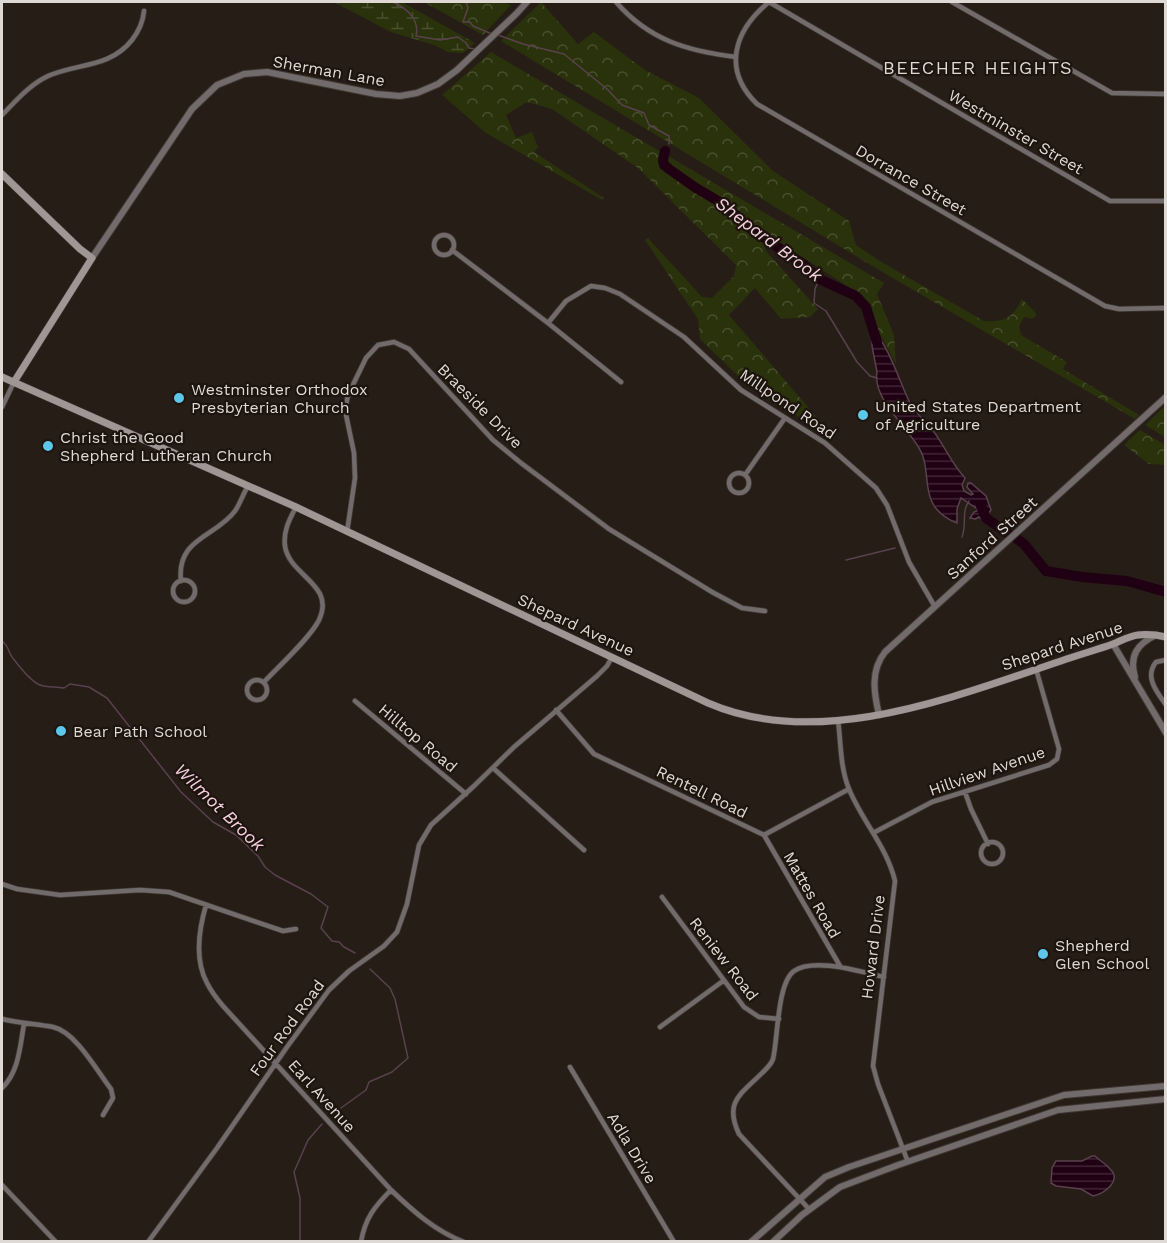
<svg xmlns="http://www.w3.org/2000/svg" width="1167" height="1243" viewBox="0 0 1167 1243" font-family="'Work Sans',sans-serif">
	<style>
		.forest { fill: url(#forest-crowns) }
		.wetland { fill: url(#wetland-marsh) }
		.water { fill: url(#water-rules); stroke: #59414d; stroke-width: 1.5 }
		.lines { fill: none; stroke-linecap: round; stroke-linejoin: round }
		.stream { stroke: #59414d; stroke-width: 1.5 }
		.river { stroke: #200013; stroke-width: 10 }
		.minor-casing { stroke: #403732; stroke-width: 6 }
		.tertiary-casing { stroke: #403732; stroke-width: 8 }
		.secondary-casing { stroke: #403732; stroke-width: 8 }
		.minor { stroke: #716b6b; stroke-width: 4.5 }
		.tertiary { stroke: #716b6b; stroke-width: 6 }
		.secondary { stroke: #a19696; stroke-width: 7 }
		.poi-dot { fill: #5cc7e8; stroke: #1d140e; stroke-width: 2 }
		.labels { text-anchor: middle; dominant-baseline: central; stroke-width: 4.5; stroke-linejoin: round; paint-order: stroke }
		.street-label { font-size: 16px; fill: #dfd9d5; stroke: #1d140e }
		.poi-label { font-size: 16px; fill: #dfd9d5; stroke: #1d140e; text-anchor: start }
		.neighbourhood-label { font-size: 18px; letter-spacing: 1.5px; fill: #dfd9d5; stroke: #1d140e }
		.water-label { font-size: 18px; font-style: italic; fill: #f5cfe1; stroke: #1d140e }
	</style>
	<defs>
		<pattern id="forest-crowns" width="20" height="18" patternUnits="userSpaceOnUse" patternTransform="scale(1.5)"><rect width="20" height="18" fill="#2a320b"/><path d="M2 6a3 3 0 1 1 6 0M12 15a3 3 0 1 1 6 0" fill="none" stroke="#484f2e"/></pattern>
		<pattern id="wetland-marsh" width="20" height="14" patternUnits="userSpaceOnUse" patternTransform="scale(1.5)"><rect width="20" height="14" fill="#2a320b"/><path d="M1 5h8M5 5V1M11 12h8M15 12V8" fill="none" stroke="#484f2e"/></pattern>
		<pattern id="water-rules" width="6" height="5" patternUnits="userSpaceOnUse" patternTransform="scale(1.5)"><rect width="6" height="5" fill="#200013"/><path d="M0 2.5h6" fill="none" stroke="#402534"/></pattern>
	</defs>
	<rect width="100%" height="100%" fill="#261d17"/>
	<path class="forest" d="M424 2H502L511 5 483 35Z
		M541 2 578 44 594 32 645 70 699 98 773 171 849 221 856 245 883 263 984 321C1005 322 1012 319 1022 299L1035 312 1036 316 1032 319 1024 317 1019 326 1021 335 1067 362 1063 369 1139 415 1135 419 879 270 501 41Z
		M491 52 884 283 877 294 894 335 896 364 858 293 773 238 765 250 818 309 810 317 781 319 755 288 729 315 819 420 814 425 778 406 737 375 700 339 698 319 645 240 648 238 702 297 712 298 734 276 736 265 638 168 552 109 527 102 506 115 516 138 532 132 538 147 534 152 604 198 602 200 486 133 442 95Z
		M1165 406V437L1145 425Z
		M1140 430 1165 445V465L1149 464 1124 445Z"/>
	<path class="wetland" d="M334 2H402L475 43 463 53 448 52 434 45 391 32Z"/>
	<path class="water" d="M873 329C890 350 897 375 908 399 913 411 923 419 931 428 944 444 950 462 965 478L962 485 964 491 971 495 973 494 967 487 968 483H971L986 496 991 510 984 521 979 517 975 519 970 518 974 512 979 510 961 498 957 509V523C949 520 940 514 935 507 923 490 930 465 919 448 907 427 872 398 877 372L872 346Z
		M1092 1156H1095C1100 1161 1106 1164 1110 1169 1123 1181 1103 1194 1093 1196L1081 1189 1056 1186 1051 1183 1052 1168 1056 1161H1082Z"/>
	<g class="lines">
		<path class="stream" d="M393 2C406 8 420 19 416 36L440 40 458 37 466 43 469 48 475 49
			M466 2 468 8 463 22H470L473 26 492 34
			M498 35 523 44 564 54 607 89 622 105 644 113 649 125 669 136V144
			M819 279 815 289 814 303 826 311 857 362 870 376 877 378
			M962 537C967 524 961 512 969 501
			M846 560 895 548
			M2 641C8 645 8 651 12 657 18 665 30 681 40 685 47 688 57 686 64 688L70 684 89 687 107 698 181 792 213 822 236 835 258 856 265 867 275 875 311 894 328 907 321 928 332 941 339 942 344 947 355 953
			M334 1113 366 1090 369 1082 392 1072 408 1058 395 999 390 988 370 969
			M300 1242V1198L294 1172 308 1140 322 1124"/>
		<path class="river" d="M665 151 663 160 664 165 669 169 696 188 725 205 751 229 804 265 819 279 856 296 866 307 877 342
			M981 506 986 518 1009 534
			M1017 539 1024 544 1046 571 1082 577 1127 581 1166 592"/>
		<g class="minor-casing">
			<path id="minor" d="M616 2C649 40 687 51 736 57
				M769 2C735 30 721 69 757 104L1105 306 1119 309 1166 308
				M769 2 1110 201H1166
				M952 2 1112 93 1166 94
				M2 115C16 101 29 85 48 76 77 63 110 68 132 40 139 31 143 22 144 11
				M434 245a10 10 0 1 1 20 0a10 10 0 1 1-20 0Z
				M452 250 548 323 621 382
				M548 323 566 301 591 286 605 288 620 294 684 337 741 390 825 443 876 488 887 505 909 562 935 607
				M2 407 14 382
				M729 483a10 10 0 1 1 20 0a10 10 0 1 1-20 0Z
				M745 475 785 418
				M347 532 355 478 354 453 345 410 348 395 366 358 378 345 394 342 409 349 493 440 521 463 609 529 712 592 742 608 765 611
				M173 591a11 11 0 1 1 22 0a11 11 0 1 1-22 0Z
				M181 581C176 538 216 537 235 511 240 504 243 494 248 486
				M1166 660 1156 662C1144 677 1157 692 1166 705
				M247 690a10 10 0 1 1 20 0a10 10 0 1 1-20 0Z
				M264 682C278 667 311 637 319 620 336 584 289 576 285 546 283 532 289 520 296 507
				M355 701 466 794
				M556 710 594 754 764 835 849 789
				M838 720C841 743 840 767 849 789 862 821 887 847 895 881L873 1066 878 1084 908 1162
				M493 768 584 850
				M965 792 971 809 988 844
				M873 833 932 802 1049 765 1057 759 1059 749 1036 669
				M764 835 840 966
				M981 853a11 11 0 1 1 22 0a11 11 0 1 1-22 0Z
				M2 884 17 889 60 895 140 890 169 892 283 931 296 929
				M662 897 744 1007 759 1017 779 1019
				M206 905C199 929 194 959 207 983 211 991 217 999 223 1006L391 1190C413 1211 435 1231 464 1242
				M2 1019C19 1023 36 1024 53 1027 76 1032 97 1071 111 1089L113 1098 103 1115
				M660 1027 723 981
				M570 1067 674 1242
				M2 1088C19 1072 20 1046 24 1024
				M2 1185 56 1242
				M809 1209 739 1134C724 1102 740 1095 762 1073 766 1069 771 1065 773 1059 778 1039 777 983 794 971 814 957 861 972 884 977
				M148 1242 217 1148 287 1047 329 990 349 971 384 946 397 932 407 904 419 845 431 825 474 786 514 747 597 676 607 666 612 657
				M361 1242C365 1218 375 1206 391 1190"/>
		</g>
		<g class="tertiary-casing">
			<path id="tertiary" d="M92 258 192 109 217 85 244 74 267 72 376 94 400 96 417 93 438 84 457 70 516 14 527 2
				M1113 644 1166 733
				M1135 677C1129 656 1137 644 1156 635
				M879 715C874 693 870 671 885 652L1166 397
				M751 1242 825 1177 849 1167 1064 1095 1166 1086
				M773 1242 802 1215 840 1187 898 1165 1058 1110 1166 1099"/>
		</g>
		<g class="secondary-casing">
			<path id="secondary" d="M2 174 80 249 92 258 14 382
				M2 377 296 507 708 703C819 751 953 697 1061 661 1078 655 1096 650 1113 644 1121 641 1129 636 1138 635 1147 634 1157 635 1166 637"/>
		</g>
		<use href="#minor" class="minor"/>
		<use href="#tertiary" class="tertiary"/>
		<use href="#secondary" class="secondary"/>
	</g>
	<g class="poi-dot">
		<circle cx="179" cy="398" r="6"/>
		<circle cx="863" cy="415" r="6"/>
		<circle cx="48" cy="446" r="6"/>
		<circle cx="61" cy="731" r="6"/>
		<circle cx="1043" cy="954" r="6"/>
	</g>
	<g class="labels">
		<g class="street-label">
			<text transform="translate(329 71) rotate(10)">Sherman Lane</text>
			<text transform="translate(1016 132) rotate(30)">Westminster Street</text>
			<text transform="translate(911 180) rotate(30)">Dorrance Street</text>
			<text transform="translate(788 404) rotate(34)">Millpond Road</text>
			<text transform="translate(480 406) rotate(45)">Braeside Drive</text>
			<text transform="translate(992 538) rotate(-42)">Sanford Street</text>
			<text transform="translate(576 625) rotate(25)">Shepard Avenue</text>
			<text transform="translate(1062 646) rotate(-18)">Shepard Avenue</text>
			<text transform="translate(418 738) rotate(40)">Hilltop Road</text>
			<text transform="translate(987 771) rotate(-19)">Hillview Avenue</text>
			<text transform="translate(702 792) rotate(26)">Rentell Road</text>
			<text transform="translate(812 895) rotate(60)">Mattes Road</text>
			<text transform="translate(873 947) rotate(-83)">Howard Drive</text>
			<text transform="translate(724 959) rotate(52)">Reniew Road</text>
			<text transform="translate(287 1028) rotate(-54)">Four Rod Road</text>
			<text transform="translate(322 1096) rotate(48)">Earl Avenue</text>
			<text transform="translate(632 1148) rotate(59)">Adla Drive</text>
		</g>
		<g class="poi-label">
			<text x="191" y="389">Westminster Orthodox<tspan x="191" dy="18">Presbyterian Church</tspan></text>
			<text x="875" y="406">United States Department<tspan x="875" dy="18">of Agriculture</tspan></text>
			<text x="60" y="437">Christ the Good<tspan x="60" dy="18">Shepherd Lutheran Church</tspan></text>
			<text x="73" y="731">Bear Path School</text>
			<text x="1055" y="945">Shepherd<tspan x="1055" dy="18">Glen School</tspan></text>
		</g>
		<g class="neighbourhood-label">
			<text x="978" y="67">BEECHER HEIGHTS</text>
		</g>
		<g class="water-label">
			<text transform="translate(769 239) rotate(37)">Shepard Brook</text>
			<text transform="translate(220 807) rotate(44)">Wilmot Brook</text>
		</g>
	</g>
	<rect width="1167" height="1243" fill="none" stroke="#dfd9d5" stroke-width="6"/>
</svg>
